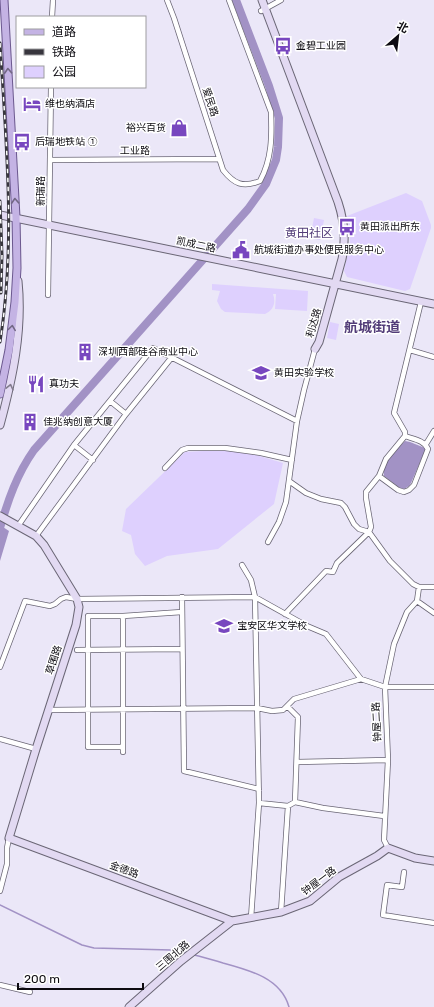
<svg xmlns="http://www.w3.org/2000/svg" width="434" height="1007" viewBox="0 0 434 1007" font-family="Rubik,'Noto Sans SC',sans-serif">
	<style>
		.green { fill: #ded0fe }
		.water { fill: #a292c5 }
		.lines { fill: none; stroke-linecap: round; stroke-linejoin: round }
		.stream { stroke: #a292c5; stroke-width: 1.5 }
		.river { stroke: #a292c5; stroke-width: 8 }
		.street-casing { stroke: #6a6675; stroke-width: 6 }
		.secondary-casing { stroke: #6a6675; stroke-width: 9 }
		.primary-casing { stroke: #6b588e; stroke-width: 9 }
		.street { stroke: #fff; stroke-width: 4.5 }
		.secondary { stroke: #e2d9f2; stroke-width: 7 }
		.primary { stroke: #c4b3e4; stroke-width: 7 }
		.rail-casing { stroke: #37353d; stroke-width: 3 }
		.rail { stroke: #fff; stroke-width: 1.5; stroke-dasharray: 4.5; stroke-linecap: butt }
		.oneway { stroke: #726785 }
		.oneway2 { stroke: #827c8d }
		.labels { text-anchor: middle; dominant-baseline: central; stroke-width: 3; stroke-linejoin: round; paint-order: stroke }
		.poi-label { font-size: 10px; fill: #0d0b11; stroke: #fff; text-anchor: start }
		.street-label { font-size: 10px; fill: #0d0b11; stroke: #fff }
		.quarter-label { font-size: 12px; fill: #523c78; stroke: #fff }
		.district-label { font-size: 14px; font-weight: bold; fill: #523c78; stroke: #fff }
	</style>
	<rect width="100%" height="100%" fill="#ebe7f8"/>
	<path class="green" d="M406 193 422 201 431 225V228L410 289 405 291 347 277 344 271 350 241 347 216Z
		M314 218 324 220 320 240 310 238Z
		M212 284 308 291 307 311 275 309 276 294H273C276 302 274 310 265 314L225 312 221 309 217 301 220 291 212 290Z
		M330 322 339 324 336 340 327 338Z
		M221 450 256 455 283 463 274 504 218 549 167 556 145 566 135 554 131 535 122 531 126 509 185 452Z"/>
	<path class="water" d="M405 441 410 442 425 448V451L411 483 409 486 404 489 400 488 384 476C382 462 397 450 405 441Z
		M0 525 9 531 0 561Z"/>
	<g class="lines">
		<path class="stream" d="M0 905 82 945 94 948 171 950 186 953
			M194 955C204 957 213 960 223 963 249 970 281 978 289 1007"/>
		<path class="river" d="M0 528C8 500 17 474 34 450L248 209 266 184 276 160 278 147 279 118 269 86 236 0"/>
		<g class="street-casing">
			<path id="street" d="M167 0 174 18 223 170C234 184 243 188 260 181 272 159 272 136 271 112L229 0
				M261 11 281 0
				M52 17 53 0
				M50 160 219 159
				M48 295 51 87
				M410 350 434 357
				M110 401 126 414
				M426 444 434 431
				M74 445 93 460
				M165 468 182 450 188 448H225L261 453 292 460
				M379 476 398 490 404 492 409 490 414 485 428 449C424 440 413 439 405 436
				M289 481 306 493 321 499 341 503 345 507 354 524 359 529 369 532 390 561 413 584 419 587H434
				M18 526 74 445 153 348 297 421
				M36 536 126 414 172 357
				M268 542 279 522 286 502 297 421 304 390 315 349
				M242 565 251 580 255 597 259 803 251 918
				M182 597 184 771 259 789
				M417 601 434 613
				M417 601 419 587
				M285 614 326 571 333 572 337 563 369 532 371 527 366 498V492L379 476 386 459 405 436V432L394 413 421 302
				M123 616V752
				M77 650 182 649
				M0 667 25 601 50 606 55 604 61 599 66 597 77 599 255 597 307 626 326 634 361 679 385 687H434
				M287 706 298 717 295 802
				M48 710 257 708 272 711 283 710 294 699 361 679
				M0 739 36 749
				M123 747H88V616H123L182 612
				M297 762 388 760
				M259 803 288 806 295 802 323 808 384 816
				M388 848 384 840 388 760 385 687 394 644 407 612 417 601
				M404 872 402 887 387 885 383 915 434 923
				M0 891 7 864V848L9 838
				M281 912 288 806
				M0 985 30 992"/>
		</g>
		<g class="secondary-casing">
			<path id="secondary" d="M262 0 338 202C344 220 346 240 342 259L319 342 315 349
				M0 215 434 304
				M0 425C13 377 23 330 18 281
				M0 516 36 536 44 545 77 599 79 607 76 625 36 749 9 838 232 921
				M129 1007 181 961 232 921 281 912 310 901 339 877 377 856 388 848 415 858 434 861"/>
		</g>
		<g class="primary-casing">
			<path id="primary" d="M0 394 9 350 15 302 17 268 16 217 4 0"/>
		</g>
		<use href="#street" class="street"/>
		<use href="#secondary" class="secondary"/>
		<use href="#primary" class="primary"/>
		<g class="rail-casing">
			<path id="rail" d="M0 43C6 142 16 243 0 342
				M0 201 2 255 1 293"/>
		</g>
		<use href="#rail" class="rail"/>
	</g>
	<defs><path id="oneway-chevron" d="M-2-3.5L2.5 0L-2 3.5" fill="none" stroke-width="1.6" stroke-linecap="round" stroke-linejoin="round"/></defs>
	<g class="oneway">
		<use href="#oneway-chevron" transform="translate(8 71) rotate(-93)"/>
		<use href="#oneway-chevron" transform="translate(15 201) rotate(-93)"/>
		<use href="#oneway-chevron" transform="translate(12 328) rotate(-82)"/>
	</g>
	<use class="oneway2" href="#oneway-chevron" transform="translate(10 387) rotate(-77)"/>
	<defs>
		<g id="bus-bare" transform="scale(1.38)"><path d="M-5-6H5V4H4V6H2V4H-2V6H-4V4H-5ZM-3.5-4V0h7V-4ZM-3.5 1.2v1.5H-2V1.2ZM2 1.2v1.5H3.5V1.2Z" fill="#7847bf" stroke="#fff" stroke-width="2.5" paint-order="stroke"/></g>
		<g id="hotel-bare" transform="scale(1.38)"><path d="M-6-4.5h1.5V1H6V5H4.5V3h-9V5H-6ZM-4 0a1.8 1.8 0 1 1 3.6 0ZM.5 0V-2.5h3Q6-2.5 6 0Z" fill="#7847bf" stroke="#fff" stroke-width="2.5" paint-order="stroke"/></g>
		<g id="shop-bare" transform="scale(1.38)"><path d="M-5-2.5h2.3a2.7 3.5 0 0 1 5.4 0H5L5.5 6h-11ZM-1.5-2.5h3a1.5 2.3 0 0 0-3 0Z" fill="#7847bf" stroke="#fff" stroke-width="2.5" paint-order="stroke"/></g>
		<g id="civic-bare" transform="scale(1.38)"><path d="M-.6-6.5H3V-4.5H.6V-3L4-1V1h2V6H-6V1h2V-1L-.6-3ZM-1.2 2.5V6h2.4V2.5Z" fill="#7847bf" stroke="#fff" stroke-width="2.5" paint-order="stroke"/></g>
		<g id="building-bare" transform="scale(1.38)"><path d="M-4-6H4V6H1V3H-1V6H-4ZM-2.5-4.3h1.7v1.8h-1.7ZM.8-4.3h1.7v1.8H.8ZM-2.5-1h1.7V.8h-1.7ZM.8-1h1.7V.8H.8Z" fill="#7847bf" stroke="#fff" stroke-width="2.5" paint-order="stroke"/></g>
		<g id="school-bare" transform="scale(1.38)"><path d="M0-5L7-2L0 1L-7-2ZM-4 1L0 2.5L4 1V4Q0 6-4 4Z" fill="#7847bf" stroke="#fff" stroke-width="2.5" paint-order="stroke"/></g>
		<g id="restaurant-bare" transform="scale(1.38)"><path d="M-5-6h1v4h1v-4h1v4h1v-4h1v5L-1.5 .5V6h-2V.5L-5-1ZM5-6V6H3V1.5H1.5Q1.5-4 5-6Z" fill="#7847bf" stroke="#fff" stroke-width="2.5" paint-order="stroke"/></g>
	</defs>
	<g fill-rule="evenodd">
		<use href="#bus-bare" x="283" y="46"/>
		<use href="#hotel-bare" x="32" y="104"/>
		<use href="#shop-bare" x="179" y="128"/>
		<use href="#bus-bare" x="22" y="142"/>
		<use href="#bus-bare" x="347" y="227"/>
		<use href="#civic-bare" x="241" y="250"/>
		<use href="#building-bare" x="85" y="352"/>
		<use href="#school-bare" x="261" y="373"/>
		<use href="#restaurant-bare" x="36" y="384"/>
		<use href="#building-bare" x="30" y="422"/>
		<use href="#school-bare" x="224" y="626"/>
	</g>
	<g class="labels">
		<g class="poi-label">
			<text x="296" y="46">金碧工业园</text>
			<text x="45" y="104">维也纳酒店</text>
			<text x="166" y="128" text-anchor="end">裕兴百货</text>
			<text x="35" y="142">后瑞地铁站 ①</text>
			<text x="360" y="227">黄田派出所东</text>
			<text x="254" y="250">航城街道办事处便民服务中心</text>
			<text x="98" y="352">深圳西部硅谷商业中心</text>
			<text x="274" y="373">黄田实验学校</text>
			<text x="49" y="384">真功夫</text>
			<text x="43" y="422">佳兆纳创意大厦</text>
			<text x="237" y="626">宝安区华文学校</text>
		</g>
		<g class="street-label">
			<text transform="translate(210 102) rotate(72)">爱民路</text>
			<text x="135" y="151">工业路</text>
			<text transform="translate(41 191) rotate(-90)">新瑞路</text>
			<text transform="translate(196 245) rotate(12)">凯成二路</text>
			<text transform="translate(314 323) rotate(-73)">利达路</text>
			<text transform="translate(54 660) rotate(-72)">草围路</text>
			<text transform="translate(377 722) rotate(-93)">钟屋二路</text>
			<text transform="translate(124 870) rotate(20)">金德路</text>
			<text transform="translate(319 881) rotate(-37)">钟屋一路</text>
			<text transform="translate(173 956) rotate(-40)">三围北路</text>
		</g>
		<g class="quarter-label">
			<text x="309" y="233">黄田社区</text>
		</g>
		<g class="district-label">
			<text x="372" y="327">航城街道</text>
		</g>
	</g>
	<rect x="16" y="16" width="130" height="72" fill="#ffffff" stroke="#9e9da0"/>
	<rect x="24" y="29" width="20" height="6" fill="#c4b3e4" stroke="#9e9da0"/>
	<text x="52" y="36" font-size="12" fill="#0d0b11">道路</text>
	<rect x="24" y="49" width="20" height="6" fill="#37353d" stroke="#9e9da0"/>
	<text x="52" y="56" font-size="12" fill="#0d0b11">铁路</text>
	<rect x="24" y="66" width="20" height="12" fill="#ded0fe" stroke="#9e9da0"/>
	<text x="52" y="76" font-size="12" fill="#0d0b11">公园</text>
	<g transform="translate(398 36) rotate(28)" stroke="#ffffff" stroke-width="3" paint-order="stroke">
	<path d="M0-3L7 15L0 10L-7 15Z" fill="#0d0b11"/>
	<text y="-6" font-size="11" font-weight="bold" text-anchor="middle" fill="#0d0b11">北</text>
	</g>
	<path d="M18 983v6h125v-6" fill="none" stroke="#0d0b11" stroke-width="2"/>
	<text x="24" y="983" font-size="12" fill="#0d0b11" stroke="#ffffff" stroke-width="3" paint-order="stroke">200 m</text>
</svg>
